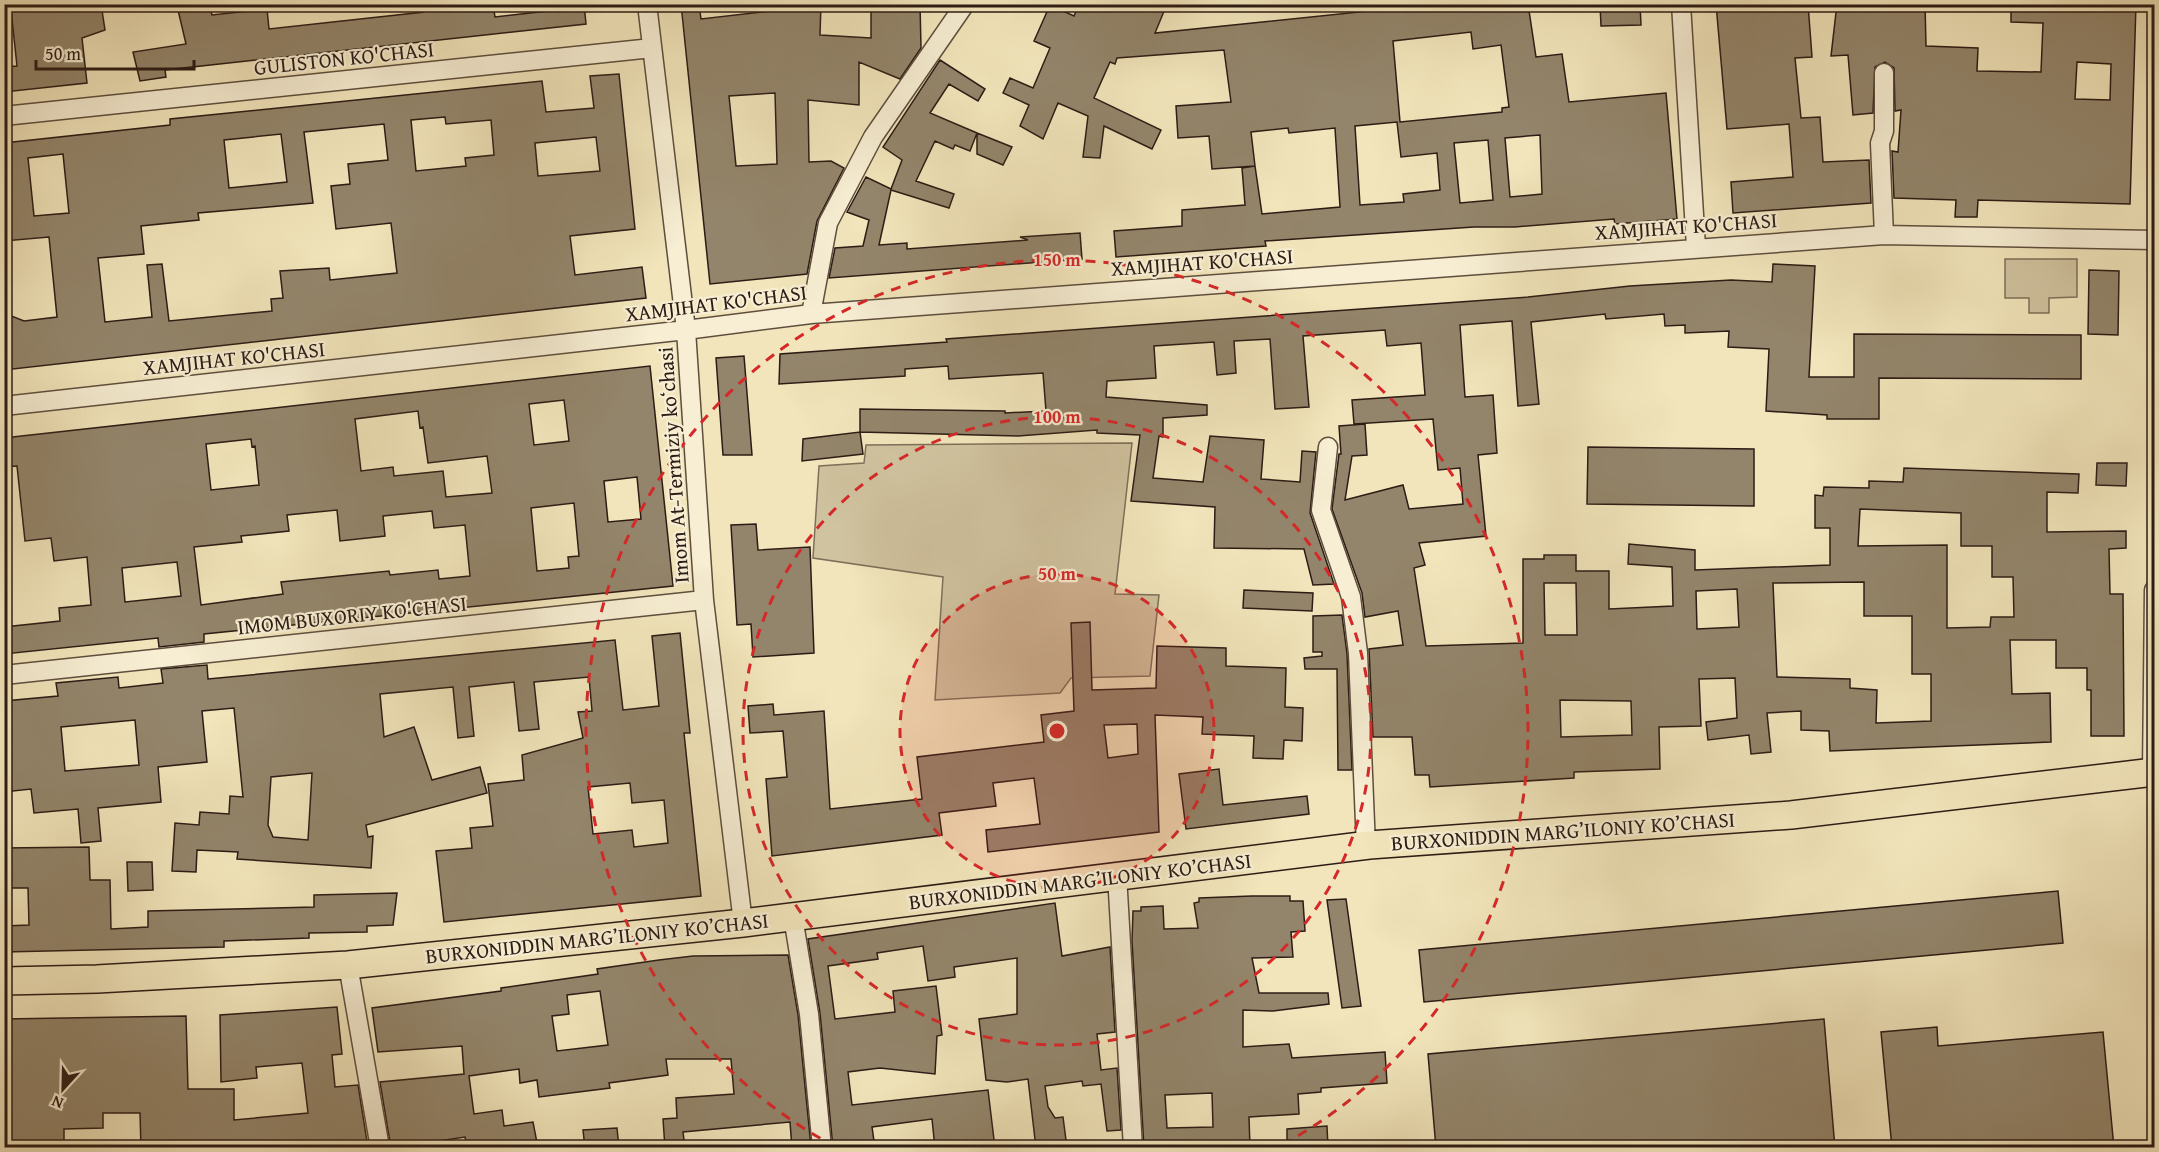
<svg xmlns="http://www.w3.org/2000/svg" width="2159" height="1152" viewBox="0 0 2159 1152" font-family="'Gentium Book Plus',serif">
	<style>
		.green { fill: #d0c39f; stroke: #7e705a; stroke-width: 1.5 }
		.building { fill: #93856b; stroke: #2c1c15; stroke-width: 1.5; fill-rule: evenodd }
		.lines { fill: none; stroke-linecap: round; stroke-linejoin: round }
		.minor-casing { stroke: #5e4e3e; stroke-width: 21 }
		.primary-casing { stroke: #2c1c15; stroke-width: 30 }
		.minor { stroke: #f7eed3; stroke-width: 18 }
		.primary { stroke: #f2e5bb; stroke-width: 27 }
		.ring { fill: none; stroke: #d62828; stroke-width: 3; stroke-dasharray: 10 8 }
		.labels { text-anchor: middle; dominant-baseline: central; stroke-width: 4.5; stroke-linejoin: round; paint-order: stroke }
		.street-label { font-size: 21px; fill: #2c1c15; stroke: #f7eed3 }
		.centre { fill: #d62828; stroke: #f7eed3; stroke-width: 3 }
		.ring-label { font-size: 18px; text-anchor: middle; font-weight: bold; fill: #d62828; stroke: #f7eed3; stroke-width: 4.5; stroke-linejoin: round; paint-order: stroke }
	</style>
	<rect width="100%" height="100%" fill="#f2e5bb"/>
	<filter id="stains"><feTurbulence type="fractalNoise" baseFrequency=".00333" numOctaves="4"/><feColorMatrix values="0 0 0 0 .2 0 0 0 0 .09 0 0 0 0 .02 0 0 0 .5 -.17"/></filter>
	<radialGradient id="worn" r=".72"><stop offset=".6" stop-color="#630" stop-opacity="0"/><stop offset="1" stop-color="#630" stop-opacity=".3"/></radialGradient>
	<path class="green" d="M2005 259H2077V297L2049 298V313H2029V298H2005Z
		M1132 443 1115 594 1159 595 1150 676 1071 678 1060 693 935 700 943 577 813 558 819 466 864 463 866 445Z"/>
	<path class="building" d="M59 4H101L105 30 82 38 87 83 4 92V67L17 66 11 10Z
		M206 4H209L212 15 267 9 269 29 424 12 423 4H442L443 10 493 5 495 17 547 11 546 4H584L586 24 165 70 166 77 140 81 133 52 186 44 178 10Z
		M681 4H699L701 19 778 10V4H821L820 35 871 38V4H920L921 48 900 79 859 62V105L808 100 809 162 831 161 844 168 817 221 807 274 710 284ZM775 93 777 164 736 166 729 96Z
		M1079 4H1167L1155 33 1436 4H1528L1536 57 1562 54 1569 102 1666 93 1677 219 1615 224 1614 219 1515 227H1474L1265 241 1266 246 1116 257 1114 231 1182 226V210L1245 205 1242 168 1255 166 1262 214 1340 207 1335 128 1289 133 1288 128 1251 132 1255 166 1212 169 1209 136 1178 138 1176 106 1231 102 1224 50 1117 58 1115 64 1110 62 1094 98 1161 130 1152 149 1104 126 1100 158 1083 157 1088 116 1058 103 1043 139 1020 126 1029 105 1003 93 1010 78 1033 88 1050 48 1034 41 1050 5 1074 16ZM1471 32 1473 49 1501 45 1509 107 1502 108V112L1400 122 1393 41ZM1397 122 1401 157 1437 153 1440 190 1403 194 1404 202 1360 205 1355 126ZM1540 135 1542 194 1510 197 1505 138ZM1488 140 1493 200 1460 203 1454 143Z
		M1600 4H1640L1641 25 1601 26Z
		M1716 4H1808L1812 57 1795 58 1801 118 1820 117 1823 162 1869 160 1871 203 1733 213 1731 182 1793 177 1789 124 1727 129Z
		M1837 4H1925L1926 46 1978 48 1977 71 2041 72 2043 23 2011 22V6L2119 10 2120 4H2136L2130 204 1978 200 1977 217H1955L1956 200 1894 198 1892 151 1898 152 1901 110 1895 111 1894 68 1885 62 1875 67 1873 113 1853 115 1848 55 1831 56ZM2077 62 2111 64 2110 100 2075 99Z
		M940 60 985 89 978 101 949 84 930 113 977 133 970 151 955 145 953 149 935 141 916 181 954 194 949 208 891 190 879 245 907 243V249L1028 240 1020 237 1080 233 1082 259 829 278 835 248 863 246 869 220 847 212 866 177 891 189 902 160 883 147Z
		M619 74 635 229 570 236 575 275 642 267 646 298 4 370V313L24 321 57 317 49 237 4 241V143L170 125V119L542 81 546 112 594 108 590 76ZM445 117 446 124 491 120 494 155 465 158 466 166 416 171 411 120ZM384 124 388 160 348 164 350 184 331 186 336 229 391 223 397 273 330 280 329 268 280 271 283 298 271 299 272 311 169 321 162 264 147 265 152 317 105 322 98 258 144 254 141 226 199 220 198 213 313 203 304 132ZM281 134 287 182 229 188 224 140ZM596 137 600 171 538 176 535 143ZM63 154 69 213 34 216 28 158Z
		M977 133 1012 147 1003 165 977 154Z
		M1773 264 1815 266 1809 377H1854V334L2081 335V379L1879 378V419H1827V415L1766 411 1769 349 1728 347 1729 331 1685 333V325L1665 326 1664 314 1606 319 1605 314 1531 322 1539 404 1518 406 1512 321 1460 325 1465 397 1493 395 1497 453 1478 455 1486 536 1419 543 1425 565 1414 568 1426 646 1523 643V559H1544V555H1576V571H1609V609L1673 606 1672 567 1628 564 1629 544 1695 550V570L1830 565V528H1815V495L1823 496 1824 487 1869 488V481L1903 482 1904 468 2079 474 2078 493 2047 492V532L2126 531V548L2109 549 2110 594H2123L2124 736H2091V690H2087V668H2056V640H2010L2012 694 2050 693 2051 742 1830 751 1829 731 1801 730V711L1767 713 1771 752 1751 754 1749 735 1708 740 1706 722 1737 718 1735 678 1699 679 1701 726 1659 727 1660 769 1574 772V778L1430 787 1429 775H1415L1412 737H1373L1369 649 1403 645 1398 611 1365 617 1362 593 1332 509 1339 454H1341L1339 426 1365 424 1367 455 1352 456 1345 500 1403 485 1409 509 1463 504 1460 468 1438 470 1433 419 1354 424 1352 400 1425 395 1421 343 1387 346 1385 330 1303 336 1309 407 1275 409 1270 339 1234 341 1236 373 1217 375 1214 342 1154 346 1156 378 1107 381 1106 397 1207 405V415L1163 418V437L1159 436 1153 478 1203 482 1210 436 1264 440 1261 479 1300 482 1302 451 1316 452 1310 513 1334 584 1313 585 1304 549 1214 548 1215 507 1131 501 1140 435 1097 433V430L1018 436 860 432V409L1005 411V413L1046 411 1043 373 949 379 948 366 905 369V376L779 384 780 354 947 342 946 339 1528 297 1630 286 1731 280 1772 282ZM1860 509 1961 513V546H1992V577H2013L2014 617H1991L1990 627 1947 628V545L1858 546ZM1864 582V616H1912V674H1931V721L1876 723 1877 690 1850 688V679L1777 677 1773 583ZM1544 583H1576L1577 635H1545ZM1737 589 1739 627 1697 629 1696 591ZM1560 700 1631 701 1632 735 1561 737Z
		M2089 270 2119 271 2118 335 2088 334Z
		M744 356 752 455H723L716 358Z
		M650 366 673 586 204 634V642L159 647 158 638 4 654V627L60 621 59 608 91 605 87 557 54 561 51 538 25 541 17 466 4 467V438ZM564 400 569 441 534 445 529 404ZM418 411 420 428 423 427 428 463 487 456 492 493 446 497 443 471 394 476 393 467 361 471 355 419ZM251 439 252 447 255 446 259 485 211 490 206 444ZM637 477 641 519 608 522 604 481ZM574 503 579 556 568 557 569 568 537 571 531 508ZM337 510 340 541 385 536 383 516 432 511 434 528 465 525 470 576 439 579 438 570 390 575 389 571 281 582 283 594 201 605 194 547 242 542 241 536 289 531 287 515ZM177 562 181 596 125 602 122 568Z
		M860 432 863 454 802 461 803 439Z
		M1588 447 1754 449V506L1587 504Z
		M2097 463H2127L2126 486 2096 485Z
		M756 524 758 550 810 547 814 653 753 657 751 624 737 625 731 525Z
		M1244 590 1313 593 1312 611 1243 608Z
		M1342 615 1347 654 1352 770H1338L1337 669H1305L1304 658 1322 656V652H1313V616Z
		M1090 622 1092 690 1156 688 1157 646 1226 648V666L1286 668 1285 707 1303 708 1302 741 1284 740 1283 759 1253 758 1254 736 1202 734 1203 717 1155 715 1159 832 988 852 986 830 1040 824 1034 778 993 783 996 806 939 813 942 835 772 856 766 779 787 777 783 731 750 733 748 706 773 704 774 715 824 711 830 809 922 799 917 757 1044 742 1041 715 1074 711 1071 623ZM1137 724 1138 754 1108 758 1104 725Z
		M680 633 690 733H684L701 896 444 922 436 851 472 848 470 828 493 826 488 784 524 780 522 755 583 738 578 712 592 711 589 677 534 682 539 729 519 731 514 682 469 687 474 736 458 738 453 687 380 694 384 737 414 727 432 780 480 767 487 793 366 825 368 837 373 836 371 868 237 859 238 852 197 850 196 872 172 871 175 823 199 825 200 812 229 814 230 796 243 797 234 708 202 711 207 762 158 767 161 802 98 808 101 841 81 843 78 809 34 813 31 789 4 792V701L58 696 56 683 118 677 119 688 163 683 161 669 207 665 208 679 615 640 623 710 659 706 652 636ZM135 720 139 765 65 771 61 727ZM312 773 308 840 273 837 268 825 271 777ZM630 783 632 803 664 800 668 843 634 847 632 830 593 834 588 787Z
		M1219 769 1223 805 1307 796 1309 814 1186 829 1179 774Z
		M89 847 90 880H110L111 929 148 927V911L314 907V895L397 893 393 925 367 926V932L309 933V938L224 941V947L4 952V926L29 925 28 888H4V848Z
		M127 862H152L153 890 128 891Z
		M2058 891 2063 943 1424 1002 1419 950Z
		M1252 896H1290V901H1303L1305 931 1291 932 1293 957 1252 958 1259 993H1328L1329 1004 1273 1011 1243 1010V1047L1289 1044 1292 1058 1385 1052 1387 1083 1321 1088V1092L1298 1094 1299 1114 1249 1117 1250 1148H1144L1132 941 1133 911H1141V907L1163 906 1164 929 1198 928 1194 903 1199 902V898ZM1212 1093 1213 1127 1167 1128 1165 1095Z
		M1346 899 1361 1006 1342 1008 1327 900Z
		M1055 903 1062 956 1110 947 1115 1032 1097 1034 1101 1070 1117 1068 1121 1130 1107 1131 1101 1084 1083 1086 1082 1081 1045 1086 1048 1107 1055 1118 1063 1117 1067 1148H1036L1028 1079 1007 1082 986 1080 979 1019 1017 1014V958L954 967 955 977 928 981 923 946 877 953 878 959 828 966 835 1019 895 1012 893 991 936 986 942 1035 937 1036 935 1074 880 1068 848 1072 852 1105 988 1090 995 1148H935L932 1119 872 1127 875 1148H833L820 1013 808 939Z
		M788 955 798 1015 811 1147 792 1148 790 1122 683 1132 685 1148H665L663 1119 677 1118 676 1098 734 1094 731 1059H666L668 1075 609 1083 610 1088 539 1097 537 1080 520 1083 519 1069 469 1076 474 1114 502 1110 504 1126 533 1122 538 1148H476L475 1141 466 1142 465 1137 391 1148 380 1082 464 1074 462 1046 378 1052 372 1008 501 991V988L598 974 597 969 659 960 693 956ZM600 991 608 1045 557 1051 552 1016 569 1014 567 995Z
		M337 1007 342 1054 332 1055 335 1087 358 1085 368 1148H141L140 1113H103V1128L64 1129V1148L4 1147V1019L186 1016 188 1089H234V1120L308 1113 302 1063 256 1067 257 1078 221 1082 220 1015Z
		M1824 1019 1835 1148H1436L1428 1054Z
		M1937 1027 1938 1046 2103 1032 2114 1148H1892L1881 1032Z
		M1327 1126 1328 1148H1287V1129Z
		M617 1128 619 1148H585L583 1130Z"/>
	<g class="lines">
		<g class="minor-casing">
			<path id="minor" d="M647 4 686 330 704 600 743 923
				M1681 4 1696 247
				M1884 73V131L1880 143 1884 235
				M4 116 652 48
				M811 314 828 223 873 137 965 4
				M4 406 686 330 811 314 1884 235 2154 240
				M1328 447 1321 510 1351 597 1358 653 1366 847
				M4 675 704 600
				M2152 772 2154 590
				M1117 875 1133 1148
				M793 917 809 1014 822 1148
				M348 965 380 1148"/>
		</g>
		<g class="primary-casing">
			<path id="primary" d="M4 981 97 979 348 965 743 923 1369 845 1791 815 2154 772"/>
		</g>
		<use href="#minor" class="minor"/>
		<use href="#primary" class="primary"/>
	</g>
	<circle cx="1057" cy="731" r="157" fill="#d62828" fill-opacity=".12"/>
	<g class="ring">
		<circle cx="1057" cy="731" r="157"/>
		<circle cx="1057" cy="731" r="314"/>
		<path d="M836 1147A471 471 0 1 1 1278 1147"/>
	</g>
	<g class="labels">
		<g class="street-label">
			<text transform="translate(344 58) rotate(-6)">GULISTON KO'CHASI</text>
			<text transform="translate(1686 226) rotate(-4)">XAMJIHAT KO'CHASI</text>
			<text transform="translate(1202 262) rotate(-4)">XAMJIHAT KO'CHASI</text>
			<text transform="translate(716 303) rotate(-7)">XAMJIHAT KO'CHASI</text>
			<text transform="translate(234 358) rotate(-6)">XAMJIHAT KO'CHASI</text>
			<text transform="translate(673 465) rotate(-94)">Imom At-Termiziy koʻchasi</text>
			<text transform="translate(352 615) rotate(-6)">IMOM BUXORIY KO'CHASI</text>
			<text transform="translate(1563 831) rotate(-4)">BURXONIDDIN MARG’ILONIY KO’CHASI</text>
			<text transform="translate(1080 881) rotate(-7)">BURXONIDDIN MARG’ILONIY KO’CHASI</text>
			<text transform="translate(597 938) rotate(-6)">BURXONIDDIN MARG’ILONIY KO’CHASI</text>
		</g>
	</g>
	<circle cx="1057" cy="731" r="9" class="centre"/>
	<g class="ring-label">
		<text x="1057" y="266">150 m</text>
		<text x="1057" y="423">100 m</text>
		<text x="1057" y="580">50 m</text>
	</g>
	<rect width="2159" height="1152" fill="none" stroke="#f2e5bb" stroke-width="24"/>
	<rect x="6" y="6" width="2147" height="1140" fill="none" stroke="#2c1c15" stroke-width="3"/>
	<rect x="12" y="12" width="2135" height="1128" fill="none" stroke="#2c1c15" stroke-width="1.5"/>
	<g transform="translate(63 1089) rotate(202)" stroke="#f7eed3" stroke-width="4.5" paint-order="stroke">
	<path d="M0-4.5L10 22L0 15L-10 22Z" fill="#2c1c15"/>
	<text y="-9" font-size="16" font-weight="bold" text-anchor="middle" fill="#2c1c15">N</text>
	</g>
	<path d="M36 60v9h158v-9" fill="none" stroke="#2c1c15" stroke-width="3"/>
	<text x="45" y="60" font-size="18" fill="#2c1c15" stroke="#f7eed3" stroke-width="4.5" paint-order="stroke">50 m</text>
	<rect width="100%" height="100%" filter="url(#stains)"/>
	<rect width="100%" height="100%" fill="url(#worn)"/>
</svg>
